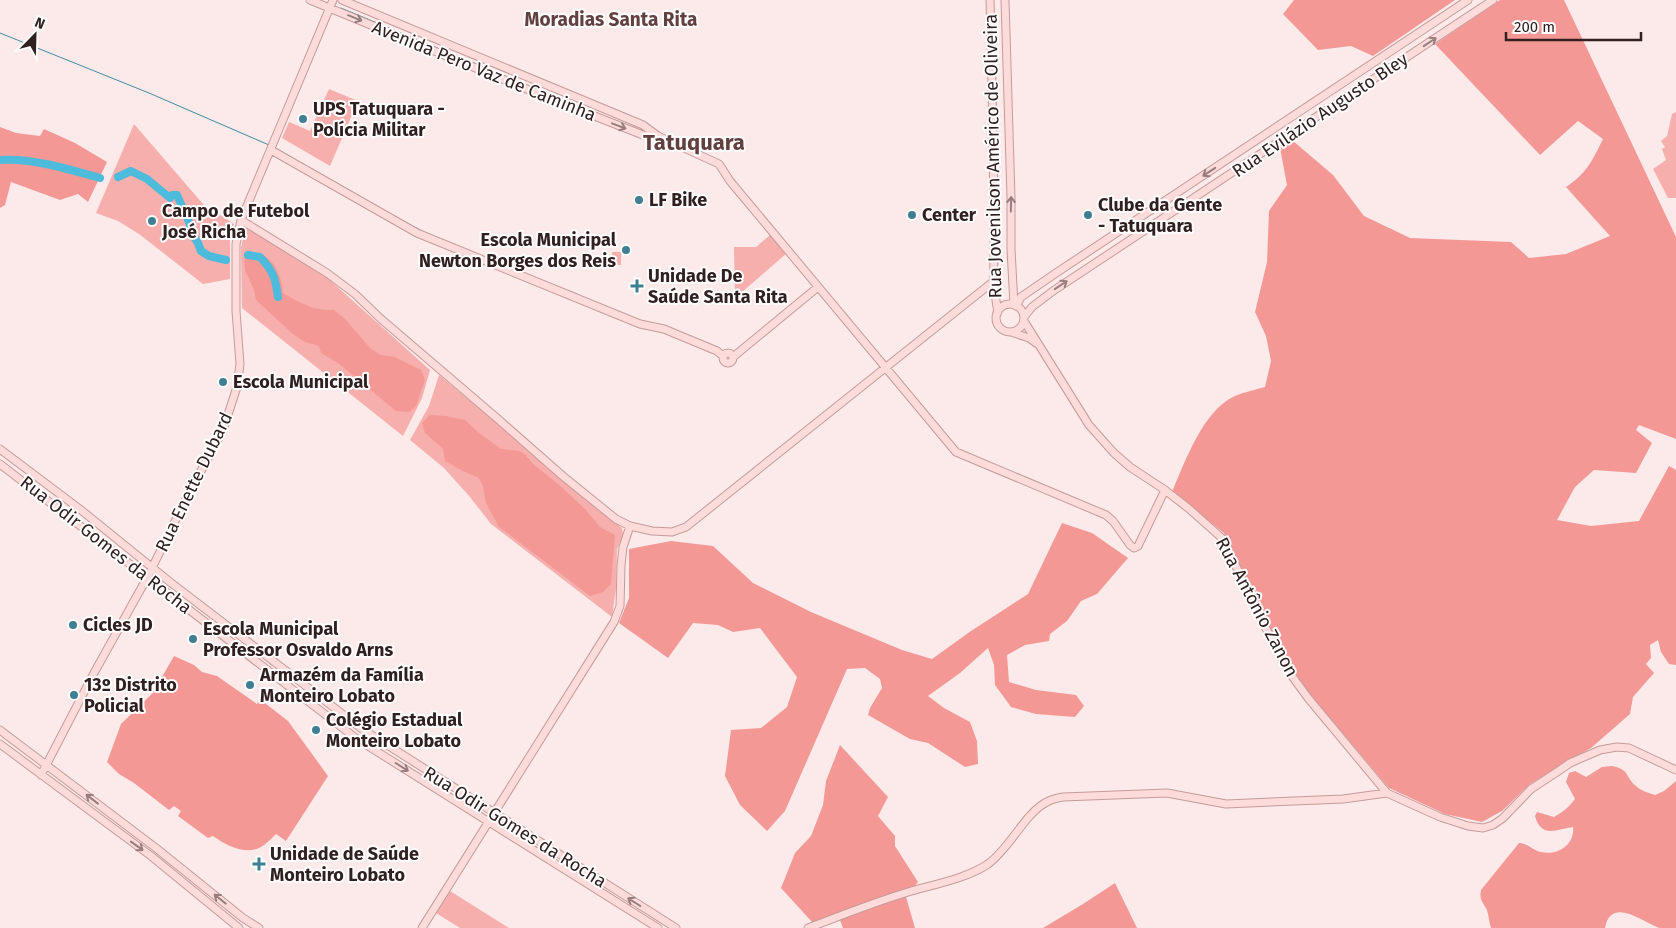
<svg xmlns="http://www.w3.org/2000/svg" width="1676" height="928" viewBox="0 0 1676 928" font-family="'Fira Sans',sans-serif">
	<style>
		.green { fill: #f6afac }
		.forest { fill: #f49896 }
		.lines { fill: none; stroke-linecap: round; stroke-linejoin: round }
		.stream { stroke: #448ca4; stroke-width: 1 }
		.river { stroke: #4cbbdc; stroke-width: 8 }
		.secondary-casing { stroke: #c49c9a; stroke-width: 9 }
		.secondary { stroke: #fddbdb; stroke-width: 7 }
		.oneway { stroke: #967e7e }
		.poi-dot { fill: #3f7f93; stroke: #fcfcfc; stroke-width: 2 }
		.labels { text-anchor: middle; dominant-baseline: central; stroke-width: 4; stroke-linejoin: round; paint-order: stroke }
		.street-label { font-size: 18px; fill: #302020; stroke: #fcfcfc }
		.poi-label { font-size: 18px; font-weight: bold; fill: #302020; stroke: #fcfcfc; text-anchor: start }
		.neighbourhood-label { font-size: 19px; font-weight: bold; fill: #62403f; stroke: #fcfcfc }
		.district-label { font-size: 22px; font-weight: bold; fill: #62403f; stroke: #fcfcfc }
	</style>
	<rect width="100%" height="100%" fill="#fbeae9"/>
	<path class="green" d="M329 89 358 101 330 166 282 138 289 122 310 131Z
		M1676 112V198H1668L1653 169 1666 160 1662 149 1665 147 1661 141 1667 136 1672 114Z
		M134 124 203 204 234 224 230 240V279L203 284 139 234 118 221 96 213Z
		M245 227 323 274 430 370 422 398 403 436 242 308 241 248Z
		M770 235 786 254 735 298 734 247H756Z
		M612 252H621V265H613Z
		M439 375 622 528 623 535 617 549 616 588 612 617 491 524 470 497 444 468 410 440 429 406Z
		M450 891 509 928H460L436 913Z"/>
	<path class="forest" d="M1294 0H1455L1373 56 1351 46 1318 50 1283 14Z
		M1500 0H1564L1676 237V439L1639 425 1636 430 1652 443 1636 473 1594 470 1575 487 1557 520 1591 526 1639 521 1669 466 1676 470V665L1669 664 1661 652 1658 640 1650 645 1651 658 1646 664 1654 673 1633 697 1630 714 1591 748 1530 784 1502 811 1482 822 1445 814 1389 788 1297 679 1267 625 1224 533 1172 492C1185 462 1203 410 1235 396 1244 392 1255 390 1265 387L1271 361 1266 336 1255 312 1267 262 1269 211 1287 185 1280 148 1292 140 1333 175 1364 216 1410 238 1511 242 1529 258 1566 254 1610 236 1566 187C1587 173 1592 161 1603 139L1578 121 1540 155 1435 44Z
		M0 127 16 133 40 136 44 129 75 143 107 162 88 202 78 194 60 200 11 182 5 205 0 208Z
		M244 253C247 253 252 252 256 253 274 256 282 277 283 293 300 303 314 311 334 310L345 319 371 349 381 355 395 357 421 370 425 380 416 406 409 412 396 411 338 363 321 353 319 346 305 342 294 335 256 300 254 290 245 270Z
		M430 415 446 416 465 420 478 432 501 449 519 451 525 454 532 463 559 485 585 509 600 527 615 535 611 584 603 592 590 596 499 527 486 503 483 486 479 478 463 471 445 461 443 449 425 433 422 423Z
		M1062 523 1092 533 1128 558 1097 594 1081 601 1067 621 1050 634 1049 641 1025 645 1007 655 1009 682 1036 690 1076 695 1084 706 1075 717 1036 714 1011 707 995 685 994 665 988 648 960 673 928 696 944 708 970 722 977 741 978 764 965 767 928 743 910 739 868 715 870 708 882 688 880 679 865 668 847 669 785 811 767 831 740 805 725 776 731 730 761 728 787 707 797 677 760 628 733 632 718 625 693 623 668 658 619 623 629 598V549L671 541 713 546 753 583 811 612 902 650 932 659 971 631 1028 594Z
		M174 656 194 665 202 672 217 676 257 704 261 700 288 721 328 776 286 841 276 834C272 838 268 842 264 845 248 857 227 846 213 836L208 838 178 816 181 811 174 806 169 810 134 783 119 774 107 762 121 724 160 686 162 677Z
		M840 745 888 797 878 816 895 836V846L918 882 906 897 915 928H843L839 917 812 922 781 888 795 853 811 836 823 805 826 781Z
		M1612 766C1631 770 1624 776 1636 786 1641 791 1649 793 1655 795L1664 791 1676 781V928C1671 928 1664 928 1660 928 1644 923 1611 895 1605 928H1491C1489 923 1489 916 1487 910 1483 902 1479 900 1481 890L1519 843C1527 843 1533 850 1541 852 1557 856 1575 845 1573 827 1557 829 1541 839 1535 816L1537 812 1554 817C1563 812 1569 807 1575 799L1566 782 1569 773 1575 771 1586 777 1602 767Z
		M1115 883 1137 928H1043L1083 904Z"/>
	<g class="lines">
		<path class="stream" d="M341 8 447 52
			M0 33 149 93 269 145
			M457 56 541 91
			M275 148 364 199
			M403 221 426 233
			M545 282 577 294"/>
		<path class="river" d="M0 160C33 158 68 169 100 178
			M118 177 131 171 147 179 170 198 172 195H177L189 222 194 237 198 243 201 251 209 256 226 260
			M248 255 260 257C274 272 275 277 278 297"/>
		<g class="secondary-casing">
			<path id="secondary" d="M310 0 551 99 643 135 658 136
				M342 0 643 125 658 136 719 164 730 181 956 452 1106 515 1113 521 1130 545 1134 548 1138 546 1165 490
				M990 0C992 70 993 140 994 210 995 244 991 279 998 312
				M1005 0 1011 197V249L1014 305
				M271 150 417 233 640 324 664 329 717 351 723 356
				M241 220 327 273 355 294 381 319 498 419 564 477 616 519 630 526 652 531 672 532 686 527 994 281
				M996 318a14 14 0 1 1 28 0a14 14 0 1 1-28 0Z
				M1016 306 1021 297 1056 273 1468 0
				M1024 317 1032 307 1053 291 1493 0
				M1024 321 1089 425 1114 453 1130 467 1165 490 1188 508 1223 539 1264 625 1289 672 1308 698 1387 793 1440 817 1468 826 1483 828 1493 825 1503 818 1531 789 1557 772 1570 763 1600 750 1617 747 1629 748 1676 770
				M1011 332 1029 338 1039 345
				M723 358a5 5 0 1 1 10 0a5 5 0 1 1-10 0Z
				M733 357 818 287
				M0 449 81 510 170 582 362 729 676 928
				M0 464 357 739 658 928
				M0 730 156 848 243 918 259 928
				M0 744 151 856 239 928
				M41 775 94 673 148 576 188 495 223 430 237 387 240 364 236 311V244L241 220 333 0
				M422 928 614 622 620 606 621 566 623 547 630 526
				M808 928C840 916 872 903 905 893 931 885 966 879 988 864 1010 848 1024 815 1045 803 1051 799 1057 798 1063 797L1167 793 1226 804 1343 799 1387 793"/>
		</g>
		<use href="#secondary" class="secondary"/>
	</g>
	<defs><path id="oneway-shaft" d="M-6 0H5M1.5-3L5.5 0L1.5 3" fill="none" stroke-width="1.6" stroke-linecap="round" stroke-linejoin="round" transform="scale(1.25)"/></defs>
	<g class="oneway">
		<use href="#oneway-shaft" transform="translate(355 18) rotate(22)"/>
		<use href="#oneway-shaft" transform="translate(1430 42) rotate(-34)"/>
		<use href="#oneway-shaft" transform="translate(619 126) rotate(21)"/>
		<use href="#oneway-shaft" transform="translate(1209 172) rotate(147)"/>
		<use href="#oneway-shaft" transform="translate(1011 204) rotate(-89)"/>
		<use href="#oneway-shaft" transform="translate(1061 285) rotate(-34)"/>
		<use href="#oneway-shaft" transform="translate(402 767) rotate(32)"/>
		<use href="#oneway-shaft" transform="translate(92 799) rotate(-142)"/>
		<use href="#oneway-shaft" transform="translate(137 846) rotate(36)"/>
		<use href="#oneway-shaft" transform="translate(220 899) rotate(-141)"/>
		<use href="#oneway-shaft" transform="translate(634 902) rotate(-148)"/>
	</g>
	<g class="poi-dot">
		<circle cx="303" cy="119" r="5"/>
		<circle cx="639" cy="200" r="5"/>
		<circle cx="912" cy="215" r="5"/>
		<circle cx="1088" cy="215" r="5"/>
		<circle cx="152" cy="221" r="5"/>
		<circle cx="626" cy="250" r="5"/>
		<path d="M634.5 278.5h5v5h5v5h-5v5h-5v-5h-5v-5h5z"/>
		<circle cx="223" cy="382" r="5"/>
		<circle cx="73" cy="625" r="5"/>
		<circle cx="193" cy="639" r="5"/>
		<circle cx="250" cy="685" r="5"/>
		<circle cx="74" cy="695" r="5"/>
		<circle cx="316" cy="730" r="5"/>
		<path d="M256.5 856.5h5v5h5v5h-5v5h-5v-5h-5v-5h5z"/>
	</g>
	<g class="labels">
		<g class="street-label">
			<text transform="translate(484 71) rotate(22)">Avenida Pero Vaz de Caminha</text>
			<text transform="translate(1320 115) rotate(-34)">Rua Evilázio Augusto Bley</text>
			<text transform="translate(993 156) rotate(-91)">Rua Jovenilson Américo de Oliveira</text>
			<text transform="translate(194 482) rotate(-64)">Rua Enette Dubard</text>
			<text transform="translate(106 545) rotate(38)">Rua Odir Gomes da Rocha</text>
			<text transform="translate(1257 607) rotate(62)">Rua Antônio Zanon</text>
			<text transform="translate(515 827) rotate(32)">Rua Odir Gomes da Rocha</text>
		</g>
		<g class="poi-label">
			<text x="313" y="109">UPS Tatuquara -<tspan x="313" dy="21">Polícia Militar</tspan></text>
			<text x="649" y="200">LF Bike</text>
			<text x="1098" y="205">Clube da Gente<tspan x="1098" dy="21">- Tatuquara</tspan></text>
			<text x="162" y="211">Campo de Futebol<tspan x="162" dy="21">José Richa</tspan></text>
			<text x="922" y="215">Center</text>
			<text x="616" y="240" text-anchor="end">Escola Municipal<tspan x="616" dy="21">Newton Borges dos Reis</tspan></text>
			<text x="648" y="276">Unidade De<tspan x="648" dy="21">Saúde Santa Rita</tspan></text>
			<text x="233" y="382">Escola Municipal</text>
			<text x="83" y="625">Cicles JD</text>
			<text x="203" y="629">Escola Municipal<tspan x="203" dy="21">Professor Osvaldo Arns</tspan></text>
			<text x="260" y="675">Armazém da Família<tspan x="260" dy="21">Monteiro Lobato</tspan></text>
			<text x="84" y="685">13º Distrito<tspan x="84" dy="21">Policial</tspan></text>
			<text x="326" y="720">Colégio Estadual<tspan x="326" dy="21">Monteiro Lobato</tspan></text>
			<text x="270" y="854">Unidade de Saúde<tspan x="270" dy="21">Monteiro Lobato</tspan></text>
		</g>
		<g class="neighbourhood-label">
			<text x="611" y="19">Moradias Santa Rita</text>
		</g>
		<g class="district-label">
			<text x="694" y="142">Tatuquara</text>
		</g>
	</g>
	<g transform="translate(35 35) rotate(23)" stroke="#fcfcfc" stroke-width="4" paint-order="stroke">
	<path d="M0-4L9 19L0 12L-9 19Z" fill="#302020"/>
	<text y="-8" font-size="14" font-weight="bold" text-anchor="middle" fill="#302020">N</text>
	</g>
	<path d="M1506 32v8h135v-8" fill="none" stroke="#302020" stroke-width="2.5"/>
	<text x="1514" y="32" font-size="15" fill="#302020" stroke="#fcfcfc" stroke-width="4" paint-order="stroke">200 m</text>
</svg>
